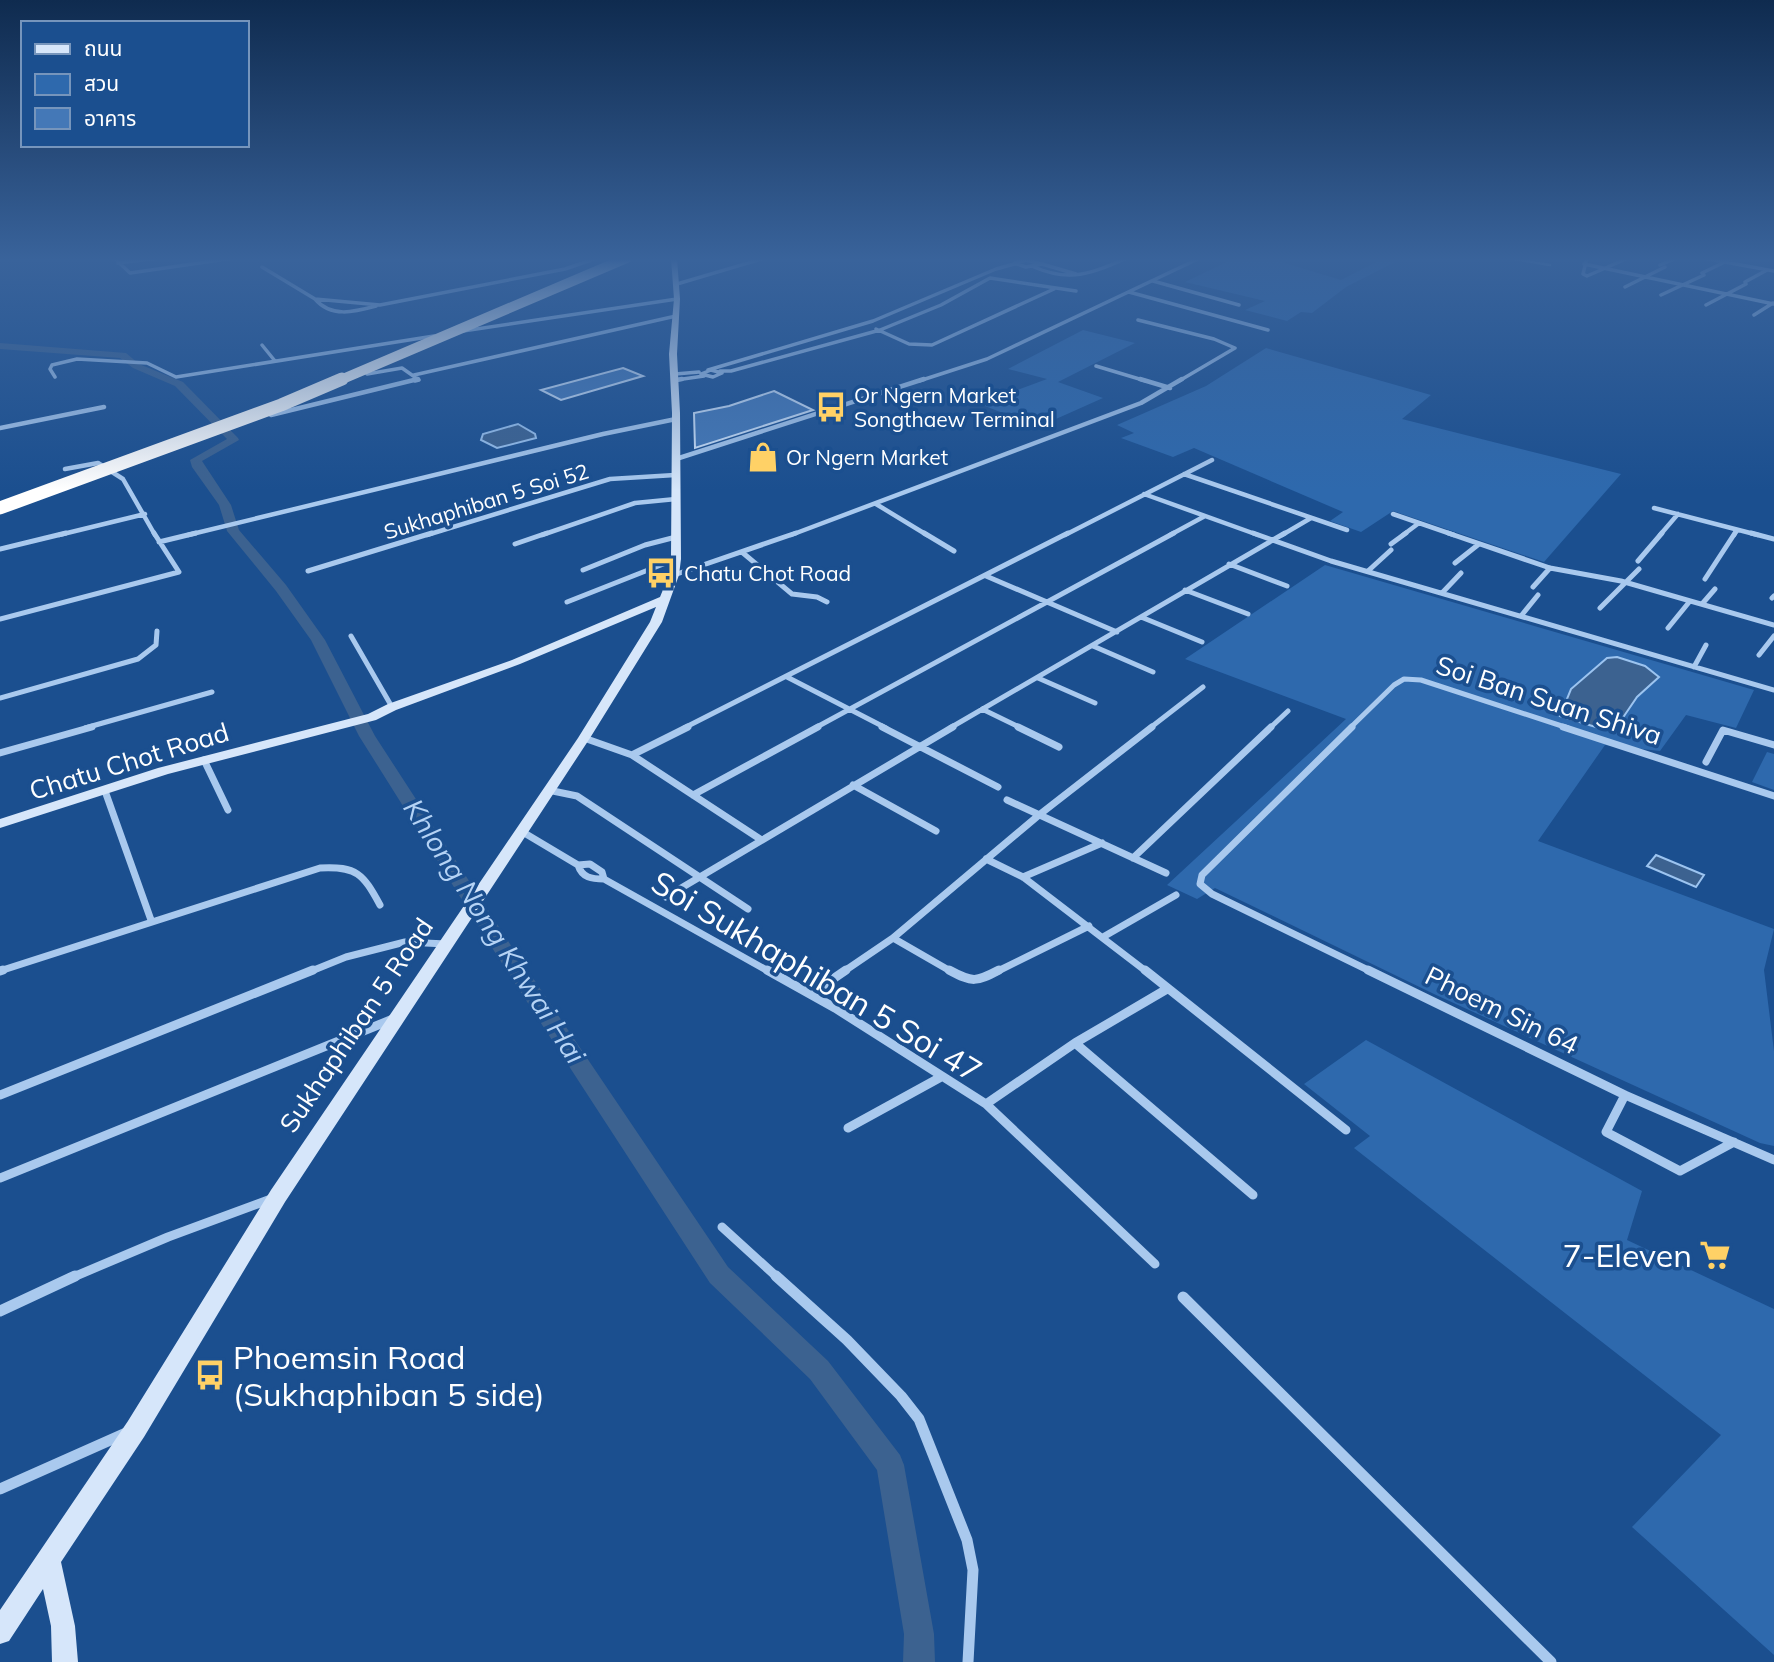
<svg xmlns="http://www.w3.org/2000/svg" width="1774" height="1662" viewBox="0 0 1774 1662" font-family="Mulish,'Noto Sans Thai',sans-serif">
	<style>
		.green { fill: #2e69ad; fill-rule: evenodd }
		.water { fill: #3c6290; stroke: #9cc4f0; stroke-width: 2 }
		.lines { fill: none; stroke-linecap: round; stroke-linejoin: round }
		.stream { stroke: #9cc4f0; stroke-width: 2.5 }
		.canal { fill: #3c6290; fill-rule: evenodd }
		.building { fill: #4478b7; stroke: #cfe3fa; stroke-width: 2 }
		.street-far5 { stroke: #a9c9ee; stroke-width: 3.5 }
		.street-far4 { stroke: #a9c9ee; stroke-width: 4.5 }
		.street-far3 { stroke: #a9c9ee; stroke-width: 5 }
		.street-far2 { stroke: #a9c9ee; stroke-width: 7 }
		.street-far1 { stroke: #a9c9ee; stroke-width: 9 }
		.street { stroke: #a9c9ee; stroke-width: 11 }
		.secondary { fill: #d6e6fa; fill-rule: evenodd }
		.highway-bridge-far1 { stroke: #fff; stroke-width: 10 }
		.highway-bridge { stroke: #fff; stroke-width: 13 }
		.labels { text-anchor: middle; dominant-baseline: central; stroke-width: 7; stroke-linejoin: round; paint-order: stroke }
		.far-poi-label { font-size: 21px; fill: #fff; stroke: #1b4f8f; text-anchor: start }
		.far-street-label { font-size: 21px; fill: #fff; stroke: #1b4f8f }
		.street-label { font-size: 26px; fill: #fff; stroke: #1b4f8f }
		.water-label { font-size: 28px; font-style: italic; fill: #b5d3f5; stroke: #1b4f8f }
		.near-street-label { font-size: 32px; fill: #fff; stroke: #1b4f8f }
		.near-poi-label { font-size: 32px; fill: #fff; stroke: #1b4f8f; text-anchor: end }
	</style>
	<rect width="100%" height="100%" fill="#1b4f8f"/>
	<path class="green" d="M1235 258H1268L1341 280 1384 258H1403L1346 287 1312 313 1301 312 1287 321 1245 310 1265 301 1185 282Z
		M1083 330 1135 343 1058 382 1103 398 1038 427 980 404 1047 379 1008 369Z
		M1266 348 1431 395 1402 419 1621 474 1544 562 1393 511 1361 532 1330 521 1343 512 1194 448 1173 457 1121 438 1134 433 1117 425 1206 386Z
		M1325 565 1754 690 1736 728 1686 715 1660 751 1605 745 1538 841 1774 929 1764 970 1774 1051V1146L1760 1143 1434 994 1215 888 1197 899 1167 885 1346 719 1185 659ZM1658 677 1637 697 1619 722 1560 716 1571 689Z
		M1767 752 1774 754V790L1752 782Z
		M1366 1040 1642 1191 1627 1240 1774 1309V1655L1632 1527 1721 1435 1354 1148 1370 1136 1304 1084Z"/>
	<path class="water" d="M518 424 535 434 536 438 497 448 481 440 483 434Z
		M1617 657 1645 666 1659 677 1637 697 1620 722 1602 729 1560 716 1571 689 1607 658Z
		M1656 855 1704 875 1696 887 1647 866Z"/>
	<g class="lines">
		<path class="stream" d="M1508 258 1550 265"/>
		<path class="canal" d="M0 343 126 353 139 364 183 382 238 438 239 440 202 461 231 505 239 530 286 585 325 640 375 736 510 944 728 1267 828 1361 900 1455 904 1465 934 1634 935 1662H903L904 1634 877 1470 810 1379 710 1283 496 954 359 736 311 640 276 591 227 531 219 505 192 467 190 460 227 439 175 386 133 368 120 358 0 349Z"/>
	</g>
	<path class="building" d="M623 368 643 376 561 400 541 390Z
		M774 391 813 410 695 448 694 413 729 406Z"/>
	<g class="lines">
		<path class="street-far5" d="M114 258 130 273 234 258
			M1587 258 1583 274 1587 276 1626 259
			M1703 258 1774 271
			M1026 260 1042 264 1026 267 1014 263Z
			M118 263 159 258
			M1042 264 1076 274
			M1584 264 1774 304
			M1660 265 1677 258
			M262 267 315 299 380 305 565 269 597 258
			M1034 267C1071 283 1092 273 1127 258
			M1702 273 1733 258
			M1153 281 1239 305
			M1745 282 1767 270
			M677 284 765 258
			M1625 287 1665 267
			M1129 292 1268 330
			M1661 295 1704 275
			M315 299C331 318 354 312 376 306
			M1706 305 1746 284
			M1754 315 1773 303
			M1138 320 1214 339 1235 348 1179 381
			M876 329 909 344 932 345 1054 289
			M463 331 677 299
			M262 345 275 361
			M1096 366 1146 381
			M708 370 873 321 996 269 1014 264
			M711 370 722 373 713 377 701 374Z
			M720 371H731L880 330 941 305 990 278 1076 291
			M367 374 402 368 419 380 415 381
			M675 374 699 372
			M414 375 676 316
			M55 377 50 369 52 365 77 359 147 363 176 377 434 336
			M676 380 704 376
			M919 381 987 359 1200 258"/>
		<path class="street-far4" d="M1140 379 1170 388
			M676 380 682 379
			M271 415 418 379
			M0 428 104 407
			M676 459 924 379
			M65 469 98 463 123 479 155 535
			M1184 474 1347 530
			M1144 494 1258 535
			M876 504 927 535
			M1654 508 1758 535
			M1393 514 1454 535
			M59 535 145 514
			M188 535 603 434 676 419
			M427 535 610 479 675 475
			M542 535 635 503 676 499
			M791 535 1141 403 1182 379
			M1065 535 1212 460
			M1170 535 1205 516
			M1282 535 1311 518
			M1403 535 1419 523
			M1660 535 1678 514
			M1734 535 1737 530"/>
		<path class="street-far3" d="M924 533 954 551
			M1253 533 1331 561 1774 690
			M1448 533 1550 568 1621 581 1774 625
			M1751 533 1774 539
			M159 542 196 533
			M515 544 547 533
			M1391 544 1406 533
			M0 549 66 533
			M743 553 792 594 817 597 827 602
			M1638 561 1662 533
			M1455 563 1479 544
			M1229 564 1287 586
			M583 570 645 545 676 537
			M308 571 432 533
			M1368 571 1391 550
			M674 575 796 533
			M986 576 1117 632
			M1705 579 1735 533
			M1533 587 1550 568
			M1185 590 1248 614
			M1442 593 1461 573
			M1772 598 1774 596
			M567 602 676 559
			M1702 604 1715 589
			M1600 608 1639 569
			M1521 616 1538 595
			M1141 617 1202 642
			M0 619 179 572 154 533
			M1668 628 1690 601
			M351 636 392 707
			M1093 646 1153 672
			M1759 655 1774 636
			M1694 667 1706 645
			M787 677 886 728
			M1038 678 1095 703
			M0 698 138 659 156 645 157 631
			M982 709 1021 728
			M85 728 212 692
			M684 728 1068 533
			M815 728 1174 533
			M950 728 1285 533
			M1150 728 1203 687
			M1270 728 1288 711
			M1350 728 1394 685 1404 679 1421 680 1568 728"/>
		<path class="street-far2" d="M882 727 998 787
			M1018 727 1059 747
			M1352 727 1202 875 1200 884 1212 894 1372 972
			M1563 727 1774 796
			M584 738 632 755 760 839
			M0 753 92 727
			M632 755 688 727
			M204 760 228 810
			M1706 762 1723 730 1774 745
			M853 785 936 831
			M548 790 577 796 748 909
			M105 791 151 920
			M693 795 818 727
			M1007 800 1166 873
			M521 831 578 865 590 864 602 872 604 879
			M1133 858 1271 727
			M986 859 1023 877 1147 972
			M578 865C582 878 592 879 604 879L770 972
			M1023 877 1102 843
			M666 897 953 727
			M1103 937 1176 895
			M893 938 952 972
			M0 971 320 868C357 866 363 874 380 905
			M309 972 346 957 405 942 446 944
			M843 972 893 938 1039 815 1152 727
			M996 972 1089 926"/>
		<path class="street-far1" d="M767 970 835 1008 986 1104 1155 1264
			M949 970C973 983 976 982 999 970
			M1145 970 1346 1130
			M1368 970 1625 1095 1774 1160
			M0 971 3 970
			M811 994 846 970
			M1075 1043 1253 1195
			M0 1095 313 970
			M1625 1095 1606 1132 1680 1171 1734 1142
			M986 1104 1075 1043 1167 989
			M848 1128 941 1077
			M0 1178 393 1019
			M722 1227 778 1278
			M71 1278 168 1237 271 1199"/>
		<path class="street" d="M776 1276 847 1340 901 1396 919 1419 967 1540 973 1570 968 1662
			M1183 1297 1551 1662
			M0 1311 75 1276
			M0 1489 126 1433"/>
		<path class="secondary" d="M671 258H677L680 299 677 354 680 413 681 559 679 575 662 622 590 738 285 1202 144 1437 61 1562 75 1626 78 1662H52L51 1626 43 1589 9 1641 0 1644V1610L128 1421 271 1190 578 738 650 622 656 607 520 664 396 710 376 720 168 774 0 828V819L158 768 368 714 388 704 512 660 660 597 669 575 671 559 672 413 669 354 674 299Z"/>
		<path class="highway-bridge-far1" d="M338 381 627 258"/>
		<path class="highway-bridge" d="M0 508 281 405 342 379"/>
	</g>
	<linearGradient id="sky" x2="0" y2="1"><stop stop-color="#0f2b4f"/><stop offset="0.53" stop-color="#39639b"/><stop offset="1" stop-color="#39639b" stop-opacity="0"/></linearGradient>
	<rect width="1774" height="490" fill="url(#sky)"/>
	<defs>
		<g id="bus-bare" transform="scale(2.415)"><path d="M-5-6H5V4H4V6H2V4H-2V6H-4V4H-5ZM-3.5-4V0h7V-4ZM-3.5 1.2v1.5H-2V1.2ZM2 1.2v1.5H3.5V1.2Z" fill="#ffd166" stroke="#1b4f8f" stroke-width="2.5" paint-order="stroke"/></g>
		<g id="shop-bare" transform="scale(2.415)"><path d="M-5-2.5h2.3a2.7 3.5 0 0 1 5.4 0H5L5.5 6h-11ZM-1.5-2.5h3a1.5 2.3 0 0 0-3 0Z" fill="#ffd166" stroke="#1b4f8f" stroke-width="2.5" paint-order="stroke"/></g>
		<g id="supermarket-bare" transform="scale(2.415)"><path d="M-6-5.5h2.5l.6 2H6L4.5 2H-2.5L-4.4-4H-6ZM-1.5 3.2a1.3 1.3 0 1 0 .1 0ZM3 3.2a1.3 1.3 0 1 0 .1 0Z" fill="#ffd166" stroke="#1b4f8f" stroke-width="2.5" paint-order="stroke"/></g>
	</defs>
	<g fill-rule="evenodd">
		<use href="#bus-bare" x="831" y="407"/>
		<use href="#shop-bare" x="763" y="457"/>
		<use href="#bus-bare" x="661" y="573"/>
		<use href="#supermarket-bare" x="1715" y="1255"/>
		<use href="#bus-bare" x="210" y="1375"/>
	</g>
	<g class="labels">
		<g class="far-poi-label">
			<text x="854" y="395">Or Ngern Market<tspan x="854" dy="24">Songthaew Terminal</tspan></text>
			<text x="786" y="457">Or Ngern Market</text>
			<text x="684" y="573">Chatu Chot Road</text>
		</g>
		<g class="far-street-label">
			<text transform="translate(486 501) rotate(-17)">Sukhaphiban 5 Soi 52</text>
		</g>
		<g class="street-label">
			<text transform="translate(1549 700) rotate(18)">Soi Ban Suan Shiva</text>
			<text transform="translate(129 761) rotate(-17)">Chatu Chot Road</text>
			<text transform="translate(1502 1010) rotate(26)">Phoem Sin 64</text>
			<text transform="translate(356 1025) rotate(-56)">Sukhaphiban 5 Road</text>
		</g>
		<g class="water-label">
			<text transform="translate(495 931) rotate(57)">Khlong Nong Khwai Hai</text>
		</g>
		<g class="near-street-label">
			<text transform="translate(817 976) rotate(31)">Soi Sukhaphiban 5 Soi 47</text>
		</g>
		<g class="near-poi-label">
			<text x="1692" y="1255">7-Eleven</text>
			<text x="233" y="1357" text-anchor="start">Phoemsin Road<tspan x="233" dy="37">(Sukhaphiban 5 side)</tspan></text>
		</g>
	</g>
	<rect x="21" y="21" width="228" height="126" fill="#1b4f8f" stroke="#7695bc" stroke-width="2"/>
	<rect x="35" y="44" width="35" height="10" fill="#d6e6fa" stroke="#7695bc" stroke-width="2"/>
	<text x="84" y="56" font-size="21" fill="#ffffff">ถนน</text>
	<rect x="35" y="74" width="35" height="21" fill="#2e69ad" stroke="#7695bc" stroke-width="2"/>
	<text x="84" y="91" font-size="21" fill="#ffffff">สวน</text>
	<rect x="35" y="108" width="35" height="21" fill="#4478b7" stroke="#7695bc" stroke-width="2"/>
	<text x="84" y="126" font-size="21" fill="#ffffff">อาคาร</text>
</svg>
